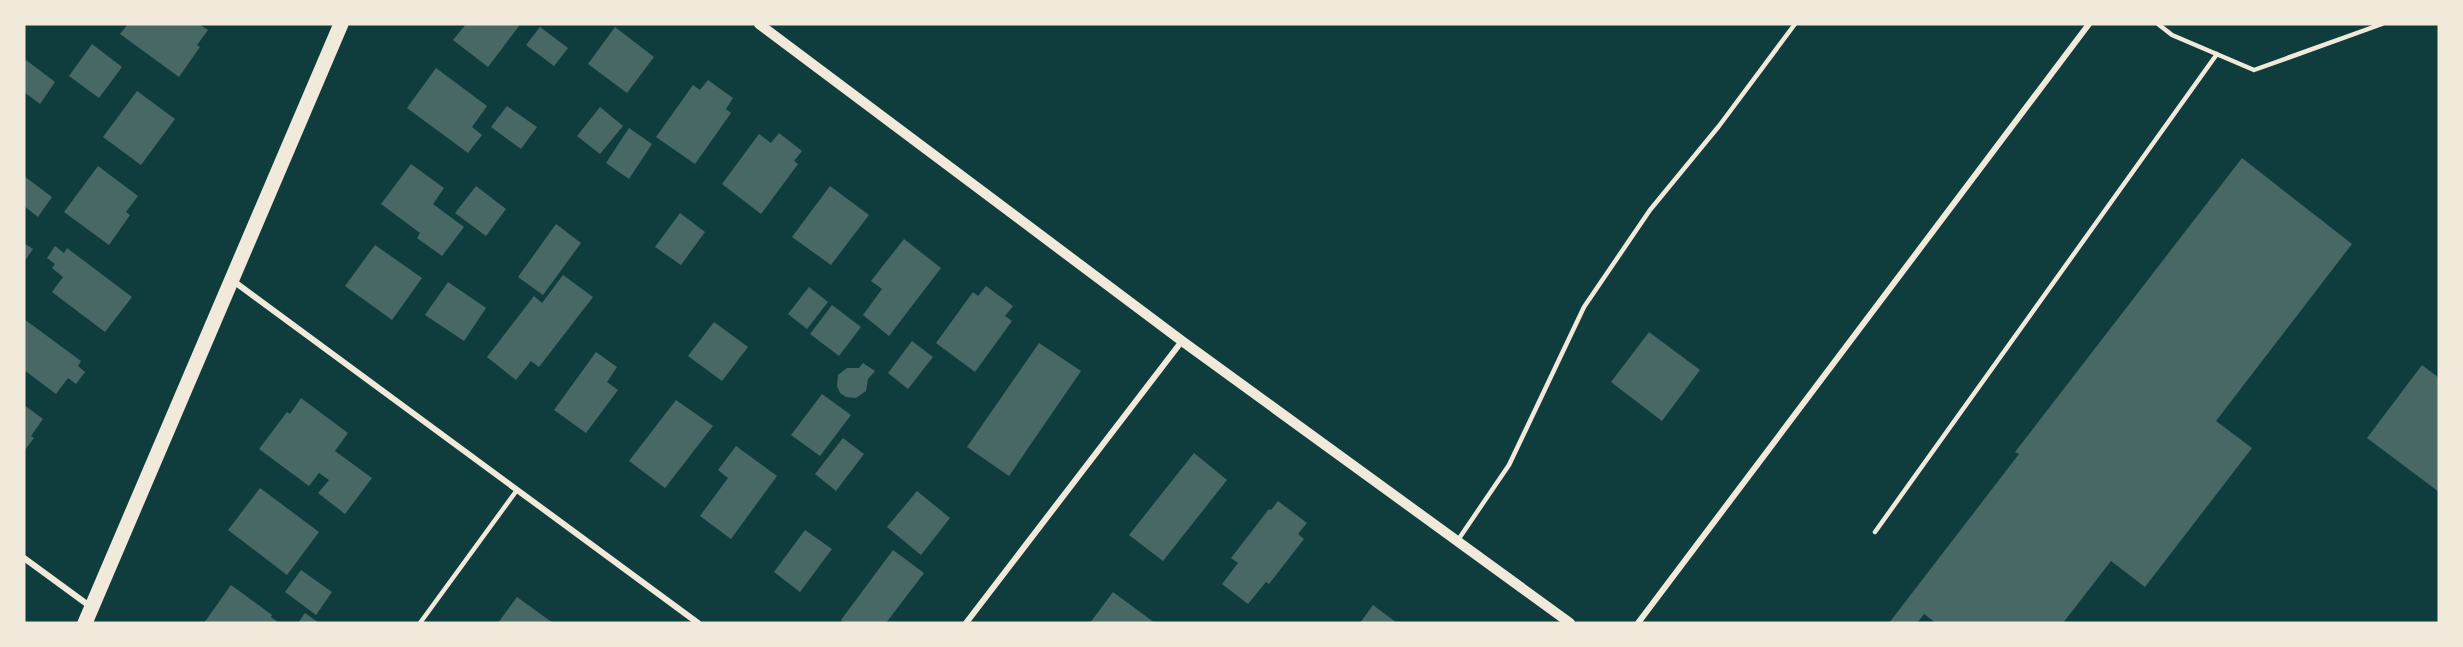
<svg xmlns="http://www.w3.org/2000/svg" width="2463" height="647" viewBox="0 0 2463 647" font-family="'Roboto Condensed',sans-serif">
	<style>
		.building { fill: #486865 }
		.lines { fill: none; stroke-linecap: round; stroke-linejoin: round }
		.service { stroke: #f1e9da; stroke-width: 4.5 }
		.minor { stroke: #f1e9da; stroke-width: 6 }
		.tertiary { stroke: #f1e9da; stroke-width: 10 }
		.primary { stroke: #f1e9da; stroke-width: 15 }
	</style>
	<rect width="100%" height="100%" fill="#0f3d3e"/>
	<path class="building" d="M128 24H199L208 30 197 45 200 47 179 77 120 34Z
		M466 24H517L519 26 488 67 453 40Z
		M540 27 568 48 554 66 526 45Z
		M615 27 654 57 627 93 588 64Z
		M92 44 122 67 99 98 69 76Z
		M26 60 55 82 40 104 24 92V63Z
		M436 68 487 106 472 127 482 135 468 153 407 108Z
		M708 80 733 98 726 109 731 113 695 164 656 137 693 85 700 90Z
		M137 91 175 119 141 165 103 137Z
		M507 106 537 127 521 149 491 127Z
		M600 107 623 126 600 154 577 136Z
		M629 128 652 144 629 179 606 163Z
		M779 133 802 151 794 161 798 164 761 214 722 184 759 134 771 143Z
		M2242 158 2352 244 2216 421 2252 448 2145 587 2111 561 2063 623H1936L1924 614 1917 623H1889L2019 454 2015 452Z
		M411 164 444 188 433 204 464 227 442 256 417 238 420 233 381 204Z
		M98 166 138 196 126 212 130 215 109 245 64 212Z
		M24 176 52 197 38 217 24 206Z
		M476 186 506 209 486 236 455 213Z
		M830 186 869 215 831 265 792 237Z
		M680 213 705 232 681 265 655 247Z
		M556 224 581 243 543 295 518 277Z
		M904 239 941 268 889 336 863 315 882 289 871 281Z
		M24 243 33 249 24 262Z
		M375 245 422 278 392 320 345 286Z
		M55 246 64 253 67 248 132 297 105 332 52 292 63 277 52 268 55 264 47 258Z
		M563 275 593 297 539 367 531 361 516 380 487 357 534 296 542 303Z
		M448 282 486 308 464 341 425 315Z
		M986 286 1013 306 1005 316 1012 321 975 372 936 343 973 292 978 296Z
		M809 287 828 302 807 329 788 314Z
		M832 305 861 327 839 356 810 334Z
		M24 319 81 361 78 366 85 372 76 384 68 378 56 394 24 370Z
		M714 322 748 347 722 381 688 356Z
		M1649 332 1700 370 1662 421 1611 382Z
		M912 341 933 357 908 389 888 373Z
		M1039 343 1081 371 1009 476 967 447Z
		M596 352 617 367 607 382 618 390 586 433 554 410Z
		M863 363 875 371 868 379 866 391 856 398 846 397 840 393 837 386 838 375 847 368H859Z
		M2422 365 2439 378V492L2367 438Z
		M822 394 851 415 820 456 791 435Z
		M301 398 348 433 335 451 372 478 345 514 318 493 329 480 319 473 309 486 259 449 287 412 290 414Z
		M676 400 713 426 665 488 629 461Z
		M24 405 43 419 31 436 34 438 24 451Z
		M843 438 864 454 836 491 815 474Z
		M736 446 777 476 731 539 700 516 728 478 718 470Z
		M1194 453 1227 480 1163 561 1129 535Z
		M260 488 319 532 287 575 228 530Z
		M917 491 950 518 921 555 887 527Z
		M1278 501 1307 523 1298 534 1304 539 1269 584 1266 582 1248 604 1222 584 1238 563 1231 558 1269 509 1271 510Z
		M805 530 832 549 800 592 774 572Z
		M893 550 924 573 886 623H844L841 620Z
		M301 570 332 592 316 615 285 592Z
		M231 585 272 615 271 617 279 623H204Z
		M1113 592 1155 623H1090Z
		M517 597 553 623H498Z
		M1373 605 1397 623H1360Z
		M305 613 319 623H298Z"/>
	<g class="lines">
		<path class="service" d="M2158 24 2172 35 2254 70 2382 24
			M1875 532 2217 54
			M1458 540 1509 465 1584 307 1650 210 1719 126 1795 24
			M420 623 517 490"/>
		<path class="minor" d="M232 280 698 623
			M24 558 91 607
			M966 623 1182 341
			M1638 623 2089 24"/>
		<path class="tertiary" d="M759 24 1182 341 1570 623"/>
		<path class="primary" d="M85 623 341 24"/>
	</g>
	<rect width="2463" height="647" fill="none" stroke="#f1e9da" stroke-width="51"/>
</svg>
